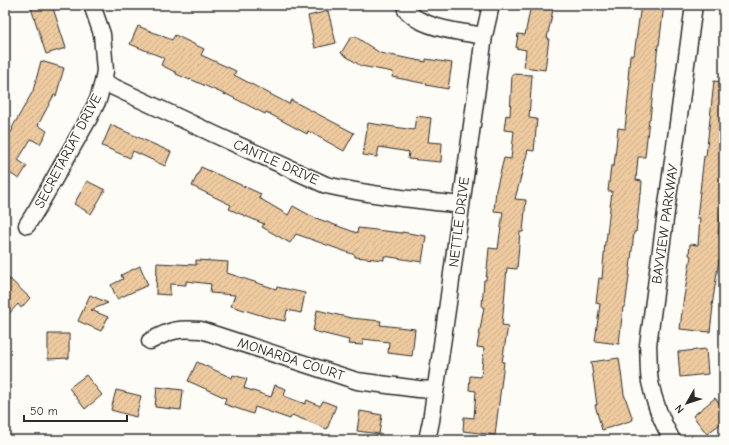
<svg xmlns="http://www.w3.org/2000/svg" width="729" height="445" viewBox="0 0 729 445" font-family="'Comic Neue',sans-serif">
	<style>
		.building { fill: url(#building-hatch); stroke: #2b2b2b }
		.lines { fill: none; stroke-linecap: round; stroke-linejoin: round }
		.street-casing { stroke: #2b2b2b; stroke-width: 19 }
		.street { stroke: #fdfcf7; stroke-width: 16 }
		.labels { text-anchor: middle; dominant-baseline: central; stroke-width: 3; stroke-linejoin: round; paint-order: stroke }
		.street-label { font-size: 14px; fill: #2b2b2b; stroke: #fdfcf7 }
	</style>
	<defs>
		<pattern id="building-hatch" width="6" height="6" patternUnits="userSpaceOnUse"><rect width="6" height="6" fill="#eeca9f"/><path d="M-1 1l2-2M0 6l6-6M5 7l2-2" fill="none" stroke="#ccae89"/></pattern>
	</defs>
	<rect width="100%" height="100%" fill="#fdfcf7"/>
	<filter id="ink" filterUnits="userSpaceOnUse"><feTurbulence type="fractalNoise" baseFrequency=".025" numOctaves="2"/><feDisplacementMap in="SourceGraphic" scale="8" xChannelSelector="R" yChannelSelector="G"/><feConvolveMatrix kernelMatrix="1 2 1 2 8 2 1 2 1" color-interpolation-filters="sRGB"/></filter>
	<g filter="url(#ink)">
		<path class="building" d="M30 5H52L66 48 46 54Z
			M531 5H554L547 38H549L545 70 524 67 526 50 516 48 518 34 525 35Z
			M641 5H664L659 45H658L650 119H649L645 157H638L636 180 642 181 641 195 640 194 636 232H634L630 269 625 307H623L619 344 595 341 600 304 596 303 599 278 602 279 605 242H606L612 191H608L611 166H614L618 128 625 129 630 79H628L630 55H634Z
			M328 11 336 43 315 48 308 16Z
			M138 26 172 40 175 35 204 49 201 55 236 71 234 75 289 104 291 100 354 133 344 151 308 131 307 134 266 112 265 114 226 94V95L190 79V80L176 74 177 73 161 65 164 58 130 44Z
			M351 37H356L380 53 426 62V59L452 63 448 89 426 85 427 84 392 77 393 72 361 66 341 53Z
			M41 61 64 68 56 96 54 95 38 125 47 131 40 144 31 139 18 160 27 166 19 179 5 170V141L13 129 12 128 33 91Z
			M512 74 532 75 529 118 537 119 534 151 528 150 515 199 526 200 523 232H520L517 269 507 268 502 325 508 326 502 362H504L495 435 463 431 464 417 474 418 476 391 469 390 470 376 481 377 484 348 477 347 484 307H482L484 280H486L489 248 498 249 503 212 494 211 496 190 504 158 511 159 514 131 504 130 506 115 510 116Z
			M714 81 724 82V181L718 234H724V246L723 259H719L712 306H713L710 332 680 329 683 303 691 256 689 255 690 244 698 245 700 218H697L704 156H706Z
			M416 116 431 118 428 142 442 143 441 162 408 159 409 152 379 147 377 157 363 155 368 123 414 130Z
			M111 125 171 152 165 166 133 151 130 158 102 146Z
			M201 167 261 194 259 198 288 215 293 206 313 217 357 233 358 228 402 233V232L426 236 422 262 384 256V260L355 257V255L296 234 290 243 262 227 264 224 229 209 231 205 192 186Z
			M87 181 105 190 91 214 74 204Z
			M196 260 228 262 227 273 276 289 277 287 305 293 301 313 287 310 285 321 270 318 231 306 235 295 210 293 211 284 186 281V285L170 284V295L156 294 157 263 196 265Z
			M140 266 148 285 117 299 111 285 123 279 121 275Z
			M10 279 30 298 21 308 18 304 5 318V285Z
			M90 295 108 303 91 310 108 317 101 331 78 321Z
			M317 310 351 318 381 321 380 325 415 329 412 356 388 353 389 342 363 339V345L348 344 349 340 313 331Z
			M48 334H69V358L48 359Z
			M706 349 708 374 680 377 678 352Z
			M619 358 624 394 633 420 602 430 595 405H597L591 362Z
			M197 362 232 378 233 375 247 379 244 388 271 397 275 385 286 389 284 396 305 404 307 400 320 406 323 401 336 406 327 429 292 415 290 419 255 407 253 414 224 404 226 398 188 381Z
			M86 375 102 395 85 409 69 388Z
			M157 387 183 390 181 410 155 407Z
			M116 390 141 396 136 417 111 410Z
			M715 398 724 409V421L707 434 693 416Z
			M360 411 382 415 379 434 357 431Z"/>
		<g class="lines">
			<g class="street-casing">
				<path id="street" d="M406 10C410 13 414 18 419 20 438 30 462 32 484 36
					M103 82 218 136 326 185C370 195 416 200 461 205
					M27 225 37 209 89 118 98 100 103 82 105 71 102 34 92 5
					M150 341C171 330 178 328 201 330L357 381 418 389 435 390
					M427 440 431 421 448 303 484 36 491 5
					M672 440C662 422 654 402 650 382 648 370 649 357 648 345L694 5"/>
			</g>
			<use href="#street" class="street"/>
		</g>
	</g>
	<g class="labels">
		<g class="street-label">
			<text transform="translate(68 151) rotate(-62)">SECRETARIAT DRIVE</text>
			<text transform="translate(276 162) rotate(24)">CANTLE DRIVE</text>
			<text transform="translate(459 222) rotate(-83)">NETTLE DRIVE</text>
			<text transform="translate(665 224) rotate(-82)">BAYVIEW PARKWAY</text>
			<text transform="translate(291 359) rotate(18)">MONARDA COURT</text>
		</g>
	</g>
	<rect width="729" height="445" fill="none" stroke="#fdfcf7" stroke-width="20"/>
	<rect x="10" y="10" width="709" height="425" fill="none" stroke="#2b2b2b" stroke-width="1.5" filter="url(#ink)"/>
	<g transform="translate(687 403) rotate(231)" stroke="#fdfcf7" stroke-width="3" paint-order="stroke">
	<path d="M0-3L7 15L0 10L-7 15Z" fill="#2b2b2b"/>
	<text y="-6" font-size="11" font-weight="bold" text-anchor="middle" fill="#2b2b2b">N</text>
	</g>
	<path d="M24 415v6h103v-6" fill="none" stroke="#2b2b2b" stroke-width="2"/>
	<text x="30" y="415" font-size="12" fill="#2b2b2b" stroke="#fdfcf7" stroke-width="3" paint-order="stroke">50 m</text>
</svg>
